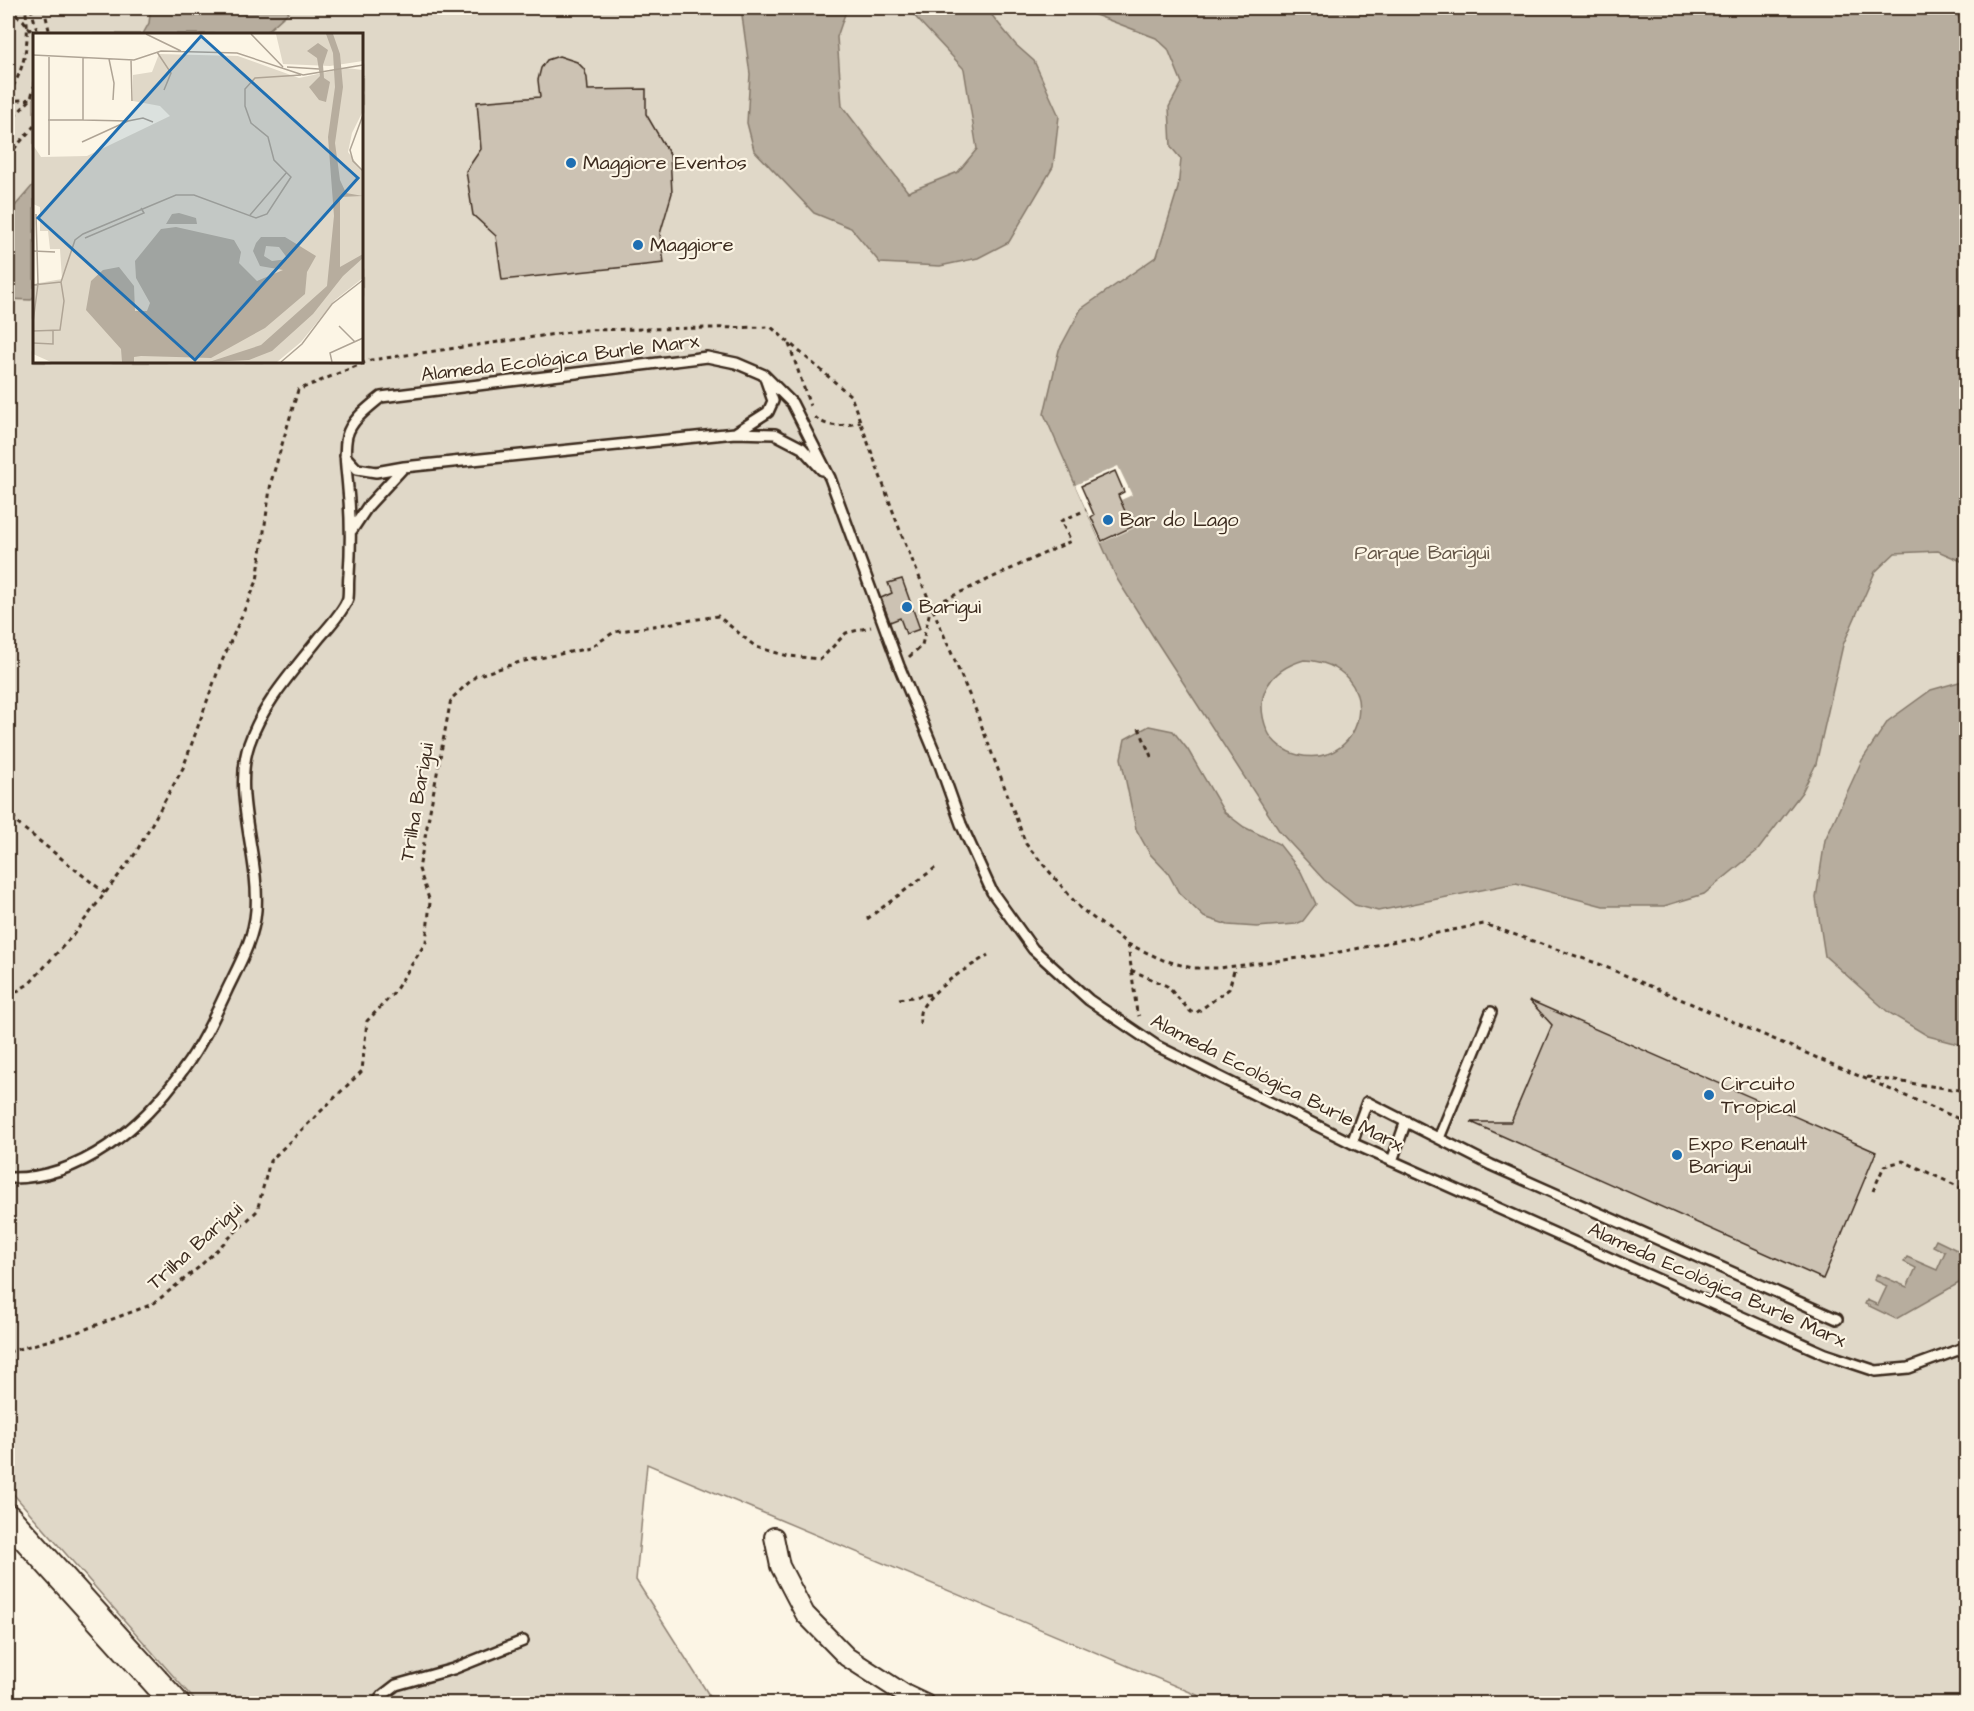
<svg xmlns="http://www.w3.org/2000/svg" width="1974" height="1711" viewBox="0 0 1974 1711" font-family="'Architects Daughter',sans-serif">
	<style>
		.green { fill: #e0d8c8; stroke: #8e8173; stroke-width: 1.5; fill-rule: evenodd }
		.water { fill: #b7ad9e; stroke: #85796b; stroke-width: 1.5; fill-rule: evenodd }
		.pier { fill: #fcf5e5 }
		.building { fill: #ccc2b3; stroke: #3b2a1e; stroke-width: 1.5 }
		.lines { fill: none; stroke-linecap: round; stroke-linejoin: round }
		.service-casing { stroke: #3b2a1e; stroke-width: 14 }
		.minor-casing { stroke: #3b2a1e; stroke-width: 22 }
		.secondary-casing { stroke: #3b2a1e; stroke-width: 30 }
		.path { stroke: #3b2a1e; stroke-width: 3; stroke-dasharray: 4.5 4.5; stroke-linecap: butt }
		.service { stroke: #fcf5e5; stroke-width: 9 }
		.minor { stroke: #fcf5e5; stroke-width: 18 }
		.secondary { stroke: #fcf5e5; stroke-width: 26 }
		.poi-dot { fill: #1f6fb2; stroke: #fcf5e5; stroke-width: 2 }
		.labels { text-anchor: middle; dominant-baseline: central; stroke-width: 4.5; stroke-linejoin: round; paint-order: stroke }
		.poi-label { font-size: 20px; fill: #3b2a1e; stroke: #fcf5e5; text-anchor: start }
		.street-label { font-size: 20px; fill: #3b2a1e; stroke: #fcf5e5 }
		.park-label { font-size: 20px; fill: #645648; stroke: #fcf5e5 }
		.inset-road { fill: none; stroke: #afa495; stroke-width: 1.5 }
		.view { fill: #1f6fb2; fill-opacity: 0.15; stroke: #1f6fb2; stroke-width: 3 }
		.inset-edge { fill: none; stroke: #3b2a1e; stroke-width: 3 }
	</style>
	<rect width="100%" height="100%" fill="#fcf5e5"/>
	<filter id="ink" filterUnits="userSpaceOnUse"><feTurbulence type="fractalNoise" baseFrequency=".0167" numOctaves="2"/><feDisplacementMap in="SourceGraphic" scale="12" xChannelSelector="R" yChannelSelector="G"/><feConvolveMatrix kernelMatrix="1 2 1 2 8 2 1 2 1" color-interpolation-filters="sRGB"/></filter>
	<g filter="url(#ink)">
		<path class="green" d="M8 8H1966V1691L1953 1704 1216 1703 647 1464 636 1580 714 1703H197L8 1488ZM34 34H362V362H34Z"/>
		<path class="water" d="M151 8H188L210 11 215 8H293L264 34H143L149 23Z
			M741 8H847L837 37 842 106 908 192 958 172 977 149 964 69 907 8H986L1016 45 1034 61 1059 116 1053 167 1009 242 978 258 940 266 880 263 851 228 814 213 754 150 747 123 750 74Z
			M1077 8H1952L1966 28V563L1938 551 1895 553 1875 572 1843 645 1816 764 1802 792 1758 850 1704 894 1664 906H1603L1516 883 1378 911 1355 905 1324 880 1280 832 1153 636 1117 579 1044 414 1059 350 1081 309 1157 256 1178 188 1181 159 1171 147 1169 107 1182 83 1168 49 1156 38ZM1304 660C1387 664 1368 770 1298 755 1285 752 1272 742 1267 730 1253 695 1270 670 1304 660Z
			M34 184V296L31 300 8 299V214Z
			M1966 680V1046L1928 1036 1888 1012 1825 956 1816 898 1825 840 1862 760 1888 721 1931 690Z
			M1149 726 1173 731 1188 750 1224 812 1244 827 1279 844 1301 872 1316 904 1303 921 1296 924 1257 927 1228 925 1204 917 1179 893 1168 873 1150 854 1136 829 1121 758 1125 739Z
			M1936 1240 1965 1254 1966 1252V1279L1896 1319 1865 1304 1867 1300 1878 1305 1887 1286 1874 1280 1877 1274 1907 1287 1916 1268 1904 1262 1907 1257 1937 1270 1945 1252 1933 1246Z"/>
		<path class="pier" d="M1118 466 1132 495 1121 500 1134 528 1101 543 1075 485Z"/>
		<path class="building" d="M559 56 577 62 584 69 587 78 588 90 646 89V114L670 155 672 193 660 234 664 263 502 280 496 236 473 215 466 171 481 149 477 102 540 97 538 80 541 68 547 60Z
			M1115 471 1124 492 1118 495 1132 527 1102 541 1091 517 1094 515 1081 486Z
			M902 579 920 629 906 634 900 618 890 622 881 598 892 593 888 583Z
			M1529 1000 1876 1152 1823 1279 1471 1122H1511L1552 1025Z"/>
		<g class="lines">
			<g class="service-casing">
				<path id="service" d="M735 433 768 412 773 401 765 378
					M345 456 357 469 376 472 404 467 735 433 775 434 802 448 822 470
					M352 530 368 506 404 467
					M1439 1138 1491 1012
					M1352 1143 1367 1102 1491 1165 1837 1319
					M1392 1161 1406 1121
					M8 1178C80 1180 143 1127 183 1070 201 1046 214 1018 227 990 239 965 254 939 256 910 260 857 232 796 249 744 263 703 294 670 320 637 328 628 345 609 348 598 349 591 348 582 349 575 351 545 351 518 348 489 347 472 343 453 347 436 351 420 368 408 381 397L707 357 736 363 764 375 792 403 830 478 899 666 940 765 961 824 992 892 1033 949 1089 1000 1157 1046 1352 1143 1825 1354 1876 1371 1909 1368 1966 1347
					M376 1704 383 1695 396 1685 453 1669 523 1641"/>
			</g>
			<g class="minor-casing">
				<path id="minor" d="M774 1537 780 1566 805 1614 847 1657 906 1695 925 1704"/>
			</g>
			<g class="secondary-casing">
				<path id="secondary" d="M8 1518 176 1704"/>
			</g>
			<path class="path" d="M31 8 38 34
				M44 8 50 34
				M8 10 23 20 34 35
				M8 94C25 71 31 36 25 8
				M8 101 34 99
				M8 123 31 99 34 86
				M8 156 34 126
				M789 344 810 406
				M815 417C828 429 844 426 861 422
				M909 657 922 645 931 606 1071 541 1061 521 1086 510
				M1139 728 1153 761
				M8 808 18 824 105 893
				M867 919 935 868
				M1128 944 1137 1013 1139 1016
				M1131 970 1167 986 1191 1012 1196 1013 1229 989 1235 967
				M8 997 30 983 73 935 135 854 183 768 219 668 257 581 271 482 298 390 371 360 584 330 771 327 851 396 902 536 976 711 1026 844 1080 908 1128 944 1163 960 1192 968H1219L1324 955 1484 924 1599 964 1966 1122
				M899 999 933 994
				M920 1024C920 1019 919 1013 921 1010 933 987 968 968 988 955
				M1867 1077 1966 1091
				M1873 1191 1884 1166 1903 1161 1966 1190
				M8 1352 75 1333 153 1304 198 1268 257 1211 270 1161 362 1071 367 1021 393 994 426 942 430 902 419 869 451 699 476 676 520 662 590 648 614 632 718 616 756 647 788 656 821 659 846 633 871 627"/>
			<use href="#service" class="service"/>
			<use href="#minor" class="minor"/>
			<use href="#secondary" class="secondary"/>
		</g>
	</g>
	<g class="poi-dot">
		<circle cx="571" cy="163" r="6"/>
		<circle cx="638" cy="245" r="6"/>
		<circle cx="1108" cy="520" r="6"/>
		<circle cx="907" cy="607" r="6"/>
		<circle cx="1709" cy="1095" r="6"/>
		<circle cx="1677" cy="1155" r="6"/>
	</g>
	<g class="labels">
		<g class="poi-label">
			<text x="583" y="163">Maggiore Eventos</text>
			<text x="650" y="245">Maggiore</text>
			<text x="1120" y="520">Bar do Lago</text>
			<text x="919" y="607">Barigui</text>
			<text x="1721" y="1084">Circuito<tspan x="1721" dy="23">Tropical</tspan></text>
			<text x="1689" y="1144">Expo Renault<tspan x="1689" dy="23">Barigui</tspan></text>
		</g>
		<g class="street-label">
			<text transform="translate(560 358) rotate(-7)">Alameda Ecológica Burle Marx</text>
			<text transform="translate(417 802) rotate(-80)">Trilha Barigui</text>
			<text transform="translate(1277 1083) rotate(27)">Alameda Ecológica Burle Marx</text>
			<text transform="translate(195 1246) rotate(-42)">Trilha Barigui</text>
			<text transform="translate(1717 1285) rotate(24)">Alameda Ecológica Burle Marx</text>
		</g>
		<g class="park-label">
			<text x="1422" y="553">Parque Barigui</text>
		</g>
	</g>
	<g transform="translate(33 33)">
		<rect width="330" height="330" fill="#fcf5e5"/>
		<path d="M243 1H330V28L297 33 250 31ZM126 21 205 23 266 45 313 35 330 37V78L319 100 315 119 330 139V245L302 267 268 309 244 329H18L0 321V251L29 246 27 216H17L15 198H7V174L0 171V112L8 124 54 123 137 83 127 73 100 68V42L119 39Z" fill="#e0d8c8"/>
		<path d="M293 1H300L307 21 310 54 302 110 307 147 313 160 330 163 307 164V234L330 221V225L310 243 280 281 239 318 216 327 176 329 228 312 294 253 301 183 295 104 302 54 300 20ZM285 10 295 17 290 32 291 45 297 49 293 69 286 67 276 54 287 43 284 25 274 18ZM146 180 163 185 164 191H133L139 181ZM143 194 201 207 208 219 206 230 224 248 250 237 227 233 220 218 223 210 228 204H252L283 223 274 239 272 261 232 295 178 325 108 323 101 324V329H89L88 316 53 277 58 248 70 237 86 234 101 253 102 278H114L117 270 103 245 102 228 128 196ZM233 213 246 214 255 226 239 228 231 223Z" fill="#b7ad9e" fill-rule="evenodd"/>
		<path class="inset-road" d="M113 1 148 18M218 1 250 34M124 19 138 40 131 57M0 22 101 27 128 18 204 20 270 42M50 25V87L95 88M76 26 81 50 80 67M98 27 99 68M254 34 286 36M270 42 330 32M330 82 317 117 320 128 330 138M15 87H50M49 109 95 88 110 85 120 89M16 122V24M217 182 254 139M52 205 111 180 108 175M0 218 22 219M0 252 28 249M0 289 5 251 3 181M306 293 322 309M0 298 27 297 31 268 28 249 42 207 50 201 143 162H161L223 185 234 181 258 144 241 127 235 104 218 90 212 73V56L222 45 268 42M0 310 20 311V298M248 329 269 311 299 271 330 247M299 329 297 320 330 305"/>
		<path class="view" d="M168 3 325 145 162 327 5 185Z"/>
		<rect width="330" height="330" class="inset-edge"/>
	</g>
	<rect width="1974" height="1711" fill="none" stroke="#fcf5e5" stroke-width="30"/>
	<rect x="15" y="15" width="1944" height="1681" fill="none" stroke="#3b2a1e" stroke-width="2" filter="url(#ink)"/>
</svg>
